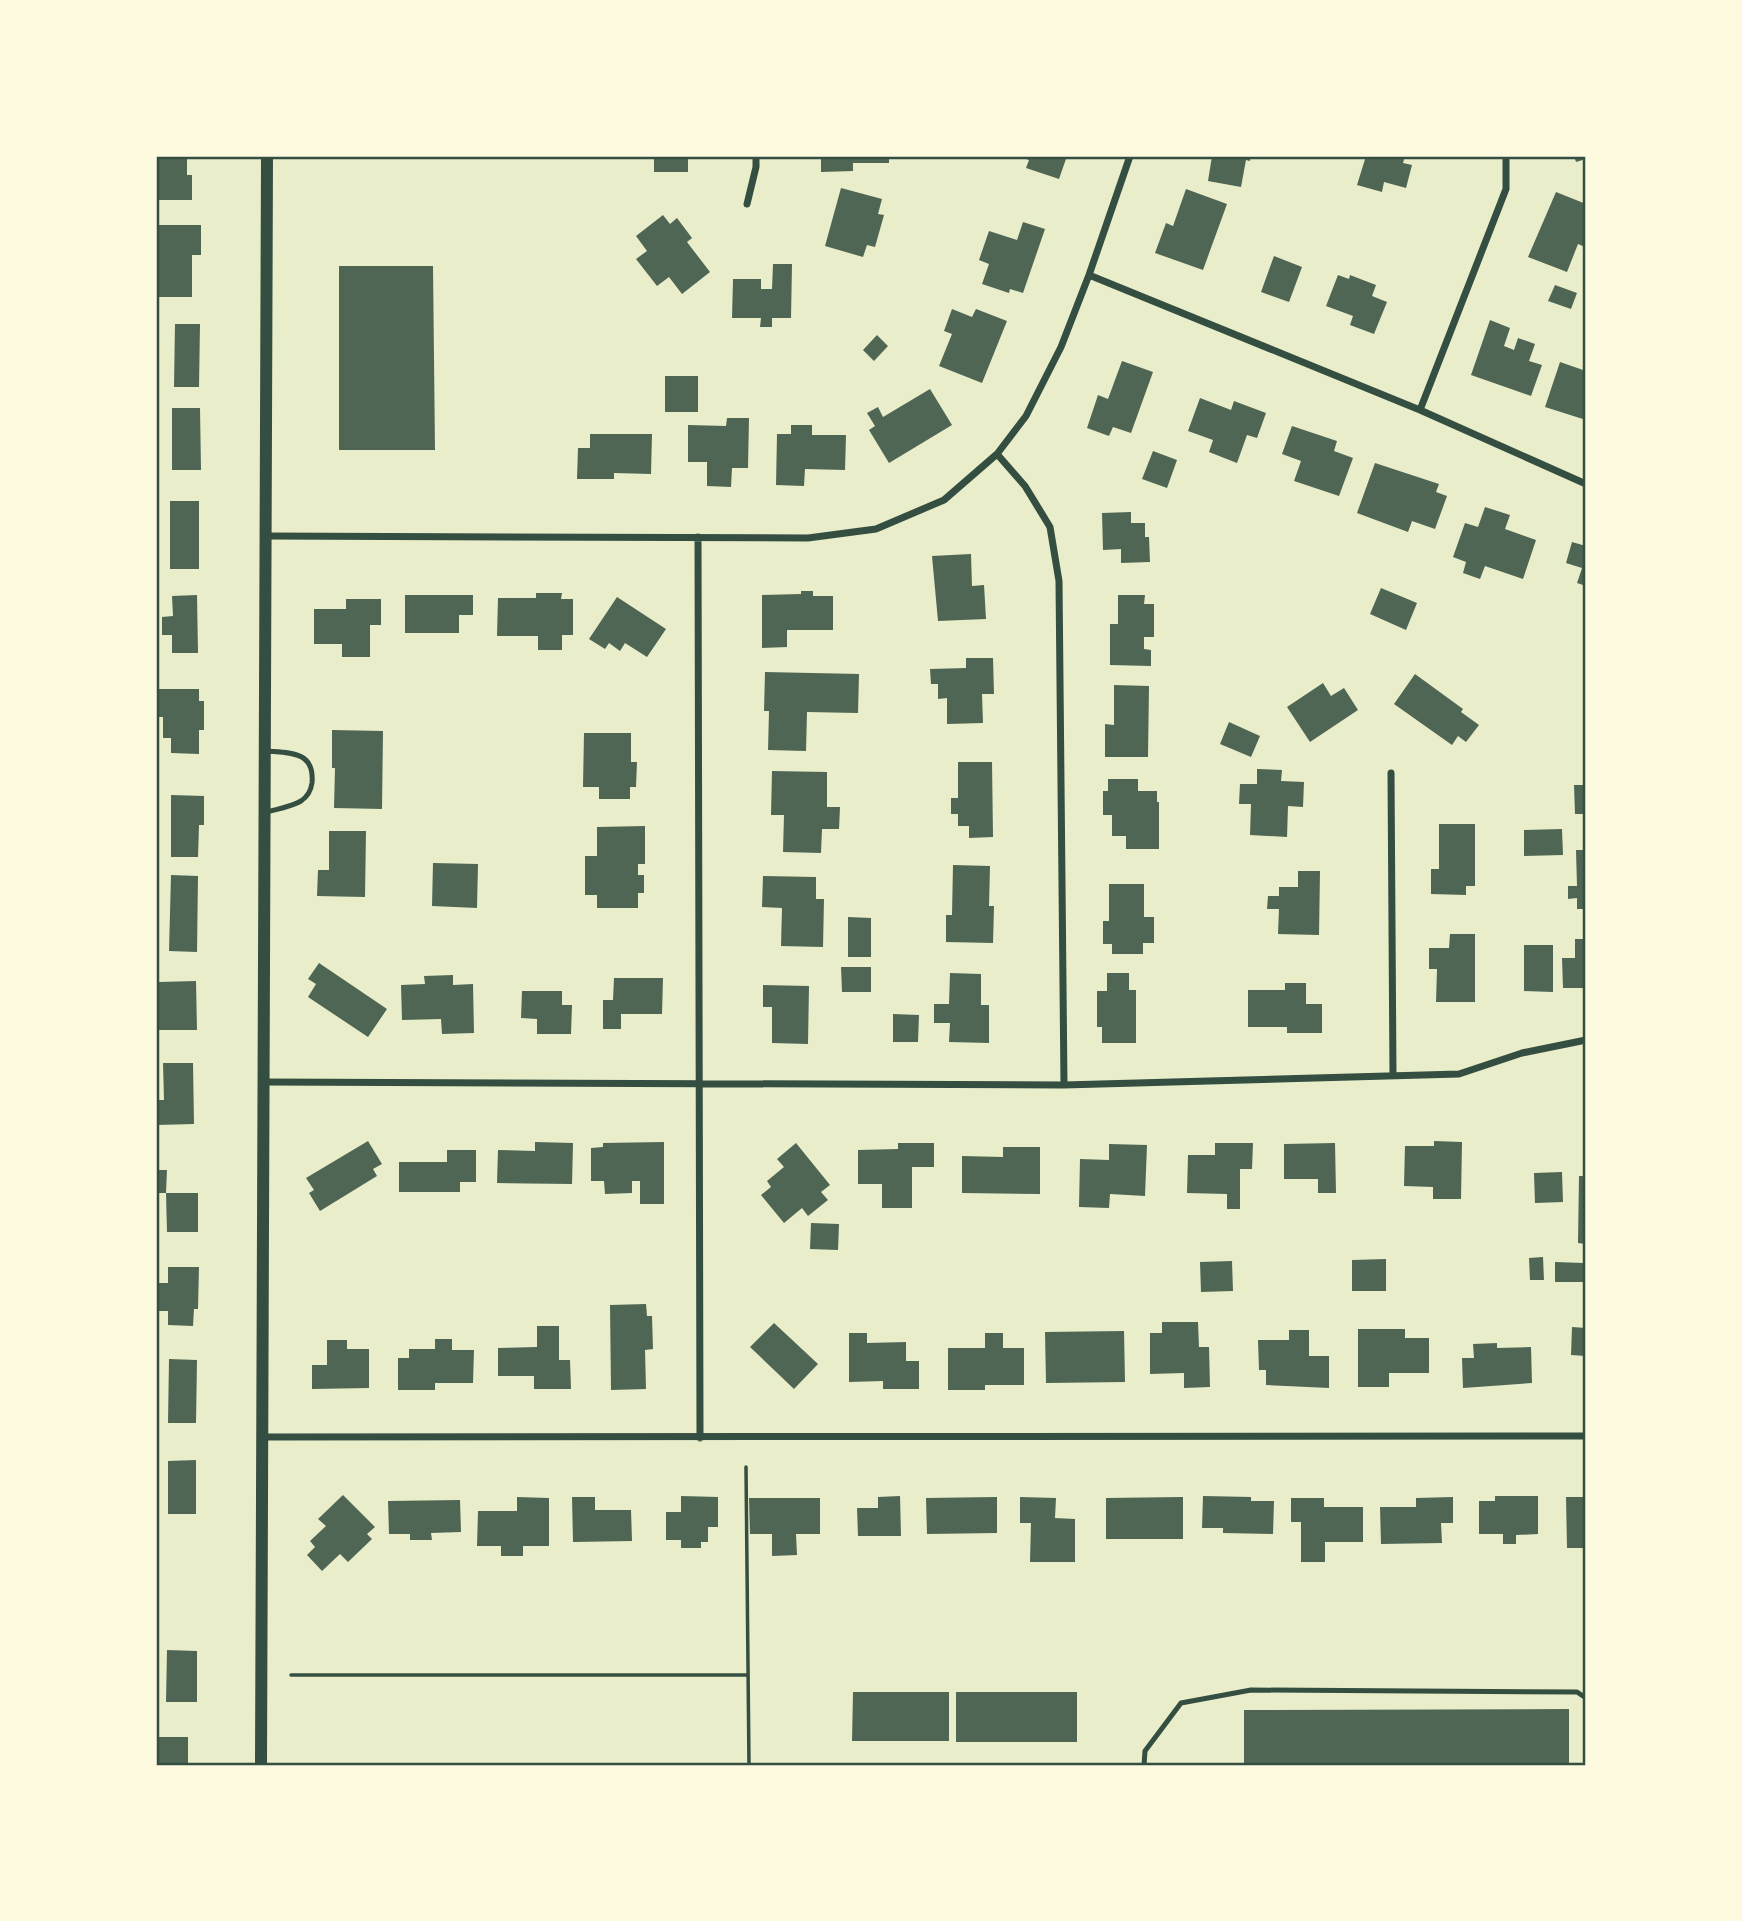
<svg xmlns="http://www.w3.org/2000/svg" width="1742" height="1921" viewBox="0 0 1742 1921" font-family="'Noto Serif',serif">
	<style>
		.building { fill: #4f6655 }
		.lines { fill: none; stroke-linecap: round; stroke-linejoin: round }
		.path { stroke: #344e41; stroke-width: 3.5 }
		.service { stroke: #344e41; stroke-width: 5 }
		.minor { stroke: #344e41; stroke-width: 7 }
		.tertiary { stroke: #344e41; stroke-width: 12 }
		.neatline { fill: none; stroke: #344e41; stroke-width: 2.5 }
	</style>
	<rect width="100%" height="100%" fill="#e9edc9"/>
	<path class="building" d="M156 156H187V175H192V200H156Z
		M654 156H688V172H654Z
		M821 156H889V163H853V171L821 172Z
		M1017 156H1067L1059 179 1026 168 1029 160Z
		M1212 156H1251L1250 161 1246 160 1241 187 1208 181Z
		M1366 156H1405L1403 163 1412 165 1406 188 1384 182 1382 192 1357 185Z
		M1574 156H1586V159L1576 162Z
		M841 188 882 199 878 214 884 215 875 247 867 245 863 257 825 246Z
		M1186 189 1227 204 1203 270 1155 253 1166 223 1173 226Z
		M1556 192 1586 204V223L1583 233 1586 234V242L1585 247 1578 244 1567 272 1528 257Z
		M663 215 670 224 677 218 692 238 687 242 710 272 682 294 669 277 657 286 636 259 647 251 636 236Z
		M1023 222 1045 229 1023 293 1010 289 1009 293 982 284 989 264 979 260 989 231 1017 240Z
		M156 225H201V255H192V297H158Z
		M1274 256 1302 267 1289 302 1261 292Z
		M773 264H792L791 318H772V327H760L761 318H732L733 279H761V289H772Z
		M339 266H433L435 450H339Z
		M1338 275 1349 279 1350 275 1376 285 1372 296 1387 302 1374 334 1350 325 1353 316 1326 306Z
		M1555 285 1577 293 1571 309 1548 301Z
		M952 309 972 317 976 309 1007 321 982 383 939 366 952 334 944 331Z
		M1490 320 1510 328 1504 346 1514 350 1518 338 1535 344 1529 361 1542 365 1531 396 1471 375Z
		M175 324H200L199 387H174Z
		M877 335 888 346 874 361 863 350Z
		M1122 361 1153 372 1131 433 1113 427 1109 436 1087 428 1098 395 1108 399Z
		M1560 362 1586 371 1584 380H1586V420L1545 407Z
		M665 376H698V412H665Z
		M930 389 952 425 889 463 869 430 875 426 867 413 878 407 883 417Z
		M1200 398 1231 410 1234 401 1266 413 1257 438 1247 435 1237 463 1209 452 1213 440 1188 431Z
		M172 408H200L201 470H172Z
		M727 418H749L748 468H732L731 487 707 486V462H688V425L726 426Z
		M791 425H812V435H846L845 470 805 469 804 486 776 485 777 434H791Z
		M1292 426 1337 441 1334 451 1353 458 1339 496 1294 481 1301 461 1282 454Z
		M590 434H652L651 474 614 473V479H577L578 448H590Z
		M1153 451 1177 460 1167 488 1142 479Z
		M1375 463 1439 484 1436 492 1447 496 1435 529 1412 521 1408 532 1357 513Z
		M170 501H199V569H170Z
		M1485 507 1510 515 1505 529 1536 540 1523 579 1485 566 1480 579 1463 573 1466 562 1453 557 1465 523 1478 527Z
		M1131 512V523H1145V537H1149L1150 562 1121 563V549L1103 550 1102 513Z
		M1572 542 1586 546V586L1577 583 1582 568 1566 563Z
		M971 554 972 586 984 585 986 619 938 621 932 556Z
		M1381 588 1417 603 1406 630 1370 614Z
		M801 591H813V596H833V630H787V647L762 648V595L801 594Z
		M536 593H562L561 599H573V635H562V650H538V636H497L498 598H536Z
		M197 595 198 653H172V635H162V617L173 616 172 596Z
		M405 595H473V615H459V633H405Z
		M1118 595H1145L1144 604H1154V637H1144V649L1151 650V666L1110 665V624H1118Z
		M617 597 666 629 647 657 625 643 620 651 609 643 605 649 589 639Z
		M346 599H381V625H370V657H342V644H314V609H346Z
		M966 658H993L994 694H982L983 723 947 724V698L938 699V684H931L930 669 966 668Z
		M765 672 859 674 858 713 807 712 806 751 768 750 769 711H764Z
		M1415 674 1463 709 1461 712 1479 725 1466 742 1458 736 1452 745 1394 704Z
		M1323 683 1331 696 1344 688 1358 710 1310 742 1287 707Z
		M1114 685 1149 686 1148 757H1105V724L1114 725Z
		M156 689H199V701H204V730H199V754L171 753V738H163V717H156Z
		M1229 722 1260 736 1251 757 1220 744Z
		M332 730 383 731 382 809 334 808 335 768H332Z
		M584 733H631V762H637L636 787H630V799H599V787H583Z
		M958 762H992L993 837 969 838V826H958V814H951V798H958Z
		M1257 769 1282 770 1281 781 1304 782 1303 807 1288 806 1287 837 1250 835 1251 804H1239L1240 784H1257Z
		M772 771 827 772V807H840L839 829H822L821 853 783 852 784 815H771Z
		M1108 779H1138V791H1157V802H1159V849H1126V836H1112V815H1103V791H1108Z
		M1574 785H1586V814H1575Z
		M171 795 204 796V825H199L198 857H171Z
		M1439 824H1475V886H1466V895L1431 894V869H1439Z
		M645 826V864H638V875H644V893H638V908H597V895H585V856H597V827Z
		M1562 829 1563 855 1524 856V830Z
		M329 831H366L365 897 317 896 318 870H329Z
		M1576 850H1586V909H1577V898L1568 899V886H1577Z
		M433 863 478 864 477 908 432 906Z
		M953 865 990 866 989 906H994L993 943 946 942V915H952Z
		M1298 871H1320L1319 935 1278 934 1279 909H1267L1268 896H1279V887H1298Z
		M171 875 198 876 197 952 169 951Z
		M763 876 816 877V899H824L823 947 781 946 782 908 762 907Z
		M1109 884H1144V917H1154V943H1143V954H1112V944H1103V921H1109Z
		M848 917 871 918V957H848Z
		M1450 934H1475V1002H1436L1437 969H1429V948H1449Z
		M1575 939H1586V988H1563L1562 958H1575Z
		M1524 945H1553V992L1524 991Z
		M319 963 387 1009 368 1037 308 997 316 984 308 979Z
		M841 967H871V992H842Z
		M950 973 981 974V1005H989V1043L949 1042 950 1023H934V1004H949Z
		M1107 973H1129V990H1136V1043H1102V1027H1097V991H1107Z
		M453 975V985L473 984 474 1033 442 1034 441 1019 402 1020 401 985 425 984 424 976Z
		M614 978H663L662 1014H621V1029H603V1000H613Z
		M196 981 197 1030H159V982Z
		M1285 983H1306V1004H1322V1033H1287V1027H1248V990H1285Z
		M763 985 809 986 808 1044 772 1043V1007H763Z
		M522 991H562V1005H572L571 1034H537V1019L521 1018Z
		M893 1014 919 1015 918 1042H893Z
		M163 1063H193L194 1124 157 1125V1100H164Z
		M1584 1094H1586V1116H1584Z
		M368 1141 382 1164 373 1169 377 1176 320 1211 309 1193 314 1190 306 1178Z
		M1434 1141 1462 1142 1461 1199H1433V1187L1404 1186 1405 1146H1434Z
		M535 1142 573 1143 572 1184 497 1183 498 1150 535 1151Z
		M664 1142V1204H640V1181H632V1193L605 1194 604 1181H591V1148L603 1147V1143Z
		M796 1143 830 1185 821 1192 828 1200 808 1216 802 1208 784 1223 761 1195 771 1187 767 1181 784 1167 777 1159Z
		M898 1143H934V1167H912V1208H882V1184H858V1150L898 1149Z
		M1215 1143H1253L1252 1169H1240V1209H1227V1194L1187 1193 1188 1155H1215Z
		M1335 1143 1336 1193H1318V1179H1284V1144Z
		M1109 1144 1147 1145 1145 1196 1110 1194 1109 1208 1079 1207 1080 1159 1109 1160Z
		M1003 1147H1040V1194L962 1193V1156L1003 1157Z
		M447 1150H476V1182H460V1192H399V1162H447Z
		M156 1170H167L166 1193H198V1232H167L166 1193H156Z
		M1562 1172 1563 1202 1535 1203 1534 1173Z
		M1579 1176H1586V1244L1578 1243Z
		M811 1223 839 1224 838 1250 810 1249Z
		M1543 1257 1544 1280H1530L1529 1258Z
		M1386 1259V1291H1352V1260Z
		M1232 1261 1233 1291 1201 1292 1200 1262Z
		M1555 1262 1583 1263V1282H1555Z
		M168 1267H199L198 1309H194L193 1326 168 1325V1311H157L158 1283H168Z
		M646 1304 647 1316H652L653 1349 645 1350 646 1389 611 1390 610 1305Z
		M1162 1322H1198L1199 1347H1209L1210 1387 1184 1388V1373L1150 1374V1333H1162Z
		M774 1323 818 1364 794 1389 750 1347Z
		M537 1326H559V1360H570L571 1389H534V1376H498V1348L537 1347Z
		M1572 1327 1586 1328V1356L1571 1355Z
		M1358 1329H1405V1338H1429V1373H1389V1387H1358Z
		M1289 1330H1309V1356H1329V1388L1266 1385V1370H1259L1258 1340H1289Z
		M1124 1331 1125 1382 1046 1383 1045 1332Z
		M849 1333H867V1343L906 1342V1361H919V1389H883V1381L849 1382Z
		M985 1333H1003V1348H1024V1385H985V1390H948V1348H985Z
		M435 1339H452V1350H474L473 1383H435V1390H398V1358H409V1349H435Z
		M327 1340H347V1349H369V1388L312 1389V1365H327Z
		M1497 1343V1348L1531 1347 1532 1383 1463 1388 1462 1358H1474L1473 1344Z
		M169 1359 197 1360 196 1423H168Z
		M196 1460V1514H168V1461Z
		M343 1495 375 1527 367 1534 372 1539 348 1562 340 1554 322 1571 307 1555 315 1547 310 1541 326 1526 318 1519Z
		M681 1496 718 1497V1527H708V1542H701V1548H681V1540H666V1512H681Z
		M900 1496 901 1536H858L857 1508H878V1497Z
		M1203 1496 1251 1497V1501H1274L1273 1534 1223 1533V1528H1202Z
		M1495 1496H1538V1534L1516 1535V1544H1503V1534H1479V1501H1495Z
		M517 1497 549 1498V1546H523V1556H501V1546H477L478 1511H517Z
		M572 1497H595V1510H631L632 1541 573 1542Z
		M997 1497V1533L927 1534 926 1498Z
		M1020 1497 1056 1498 1055 1518 1075 1519V1562H1030L1031 1523H1020Z
		M1183 1497V1539H1106V1498Z
		M1453 1497V1523H1441L1442 1543 1381 1544 1380 1507H1416V1498Z
		M1566 1497H1586V1548H1567Z
		M749 1498H820V1534H796L797 1555 772 1556V1534H750Z
		M1291 1498H1324V1507H1363V1542H1325V1562H1301V1522H1291Z
		M460 1500 461 1532 431 1533 432 1540H410V1534H389L388 1501Z
		M167 1650 197 1651V1702H166Z
		M853 1692H949V1741H852Z
		M956 1692H1077V1742H956Z
		M1569 1709V1765H1244V1710Z
		M157 1737H188V1765H156Z"/>
	<g class="lines">
		<path class="path" d="M746 1467 749 1765
			M291 1675H748"/>
		<path class="service" d="M264 813C276 809 291 807 301 801 307 797 311 790 312 783 315 751 290 753 266 751
			M1144 1765 1145 1751 1181 1703 1251 1690 1577 1692 1586 1698"/>
		<path class="minor" d="M747 204 756 167V156
			M1089 275 1420 410 1586 484
			M1420 410 1506 189V156
			M997 454 1025 486 1050 527 1059 581 1064 1085
			M265 536 808 538 876 529 944 500 997 454 1026 416 1061 347 1089 275 1130 156
			M698 537 700 1438
			M1391 773 1393 1076
			M263 1082 1064 1085 1459 1074 1522 1053 1586 1040
			M262 1437 1586 1436"/>
		<path class="tertiary" d="M261 1765 267 156"/>
	</g>
	<rect width="1742" height="1921" fill="none" stroke="#fefae0" stroke-width="315"/>
	<rect x="158" y="158" width="1426" height="1606" class="neatline"/>
</svg>
